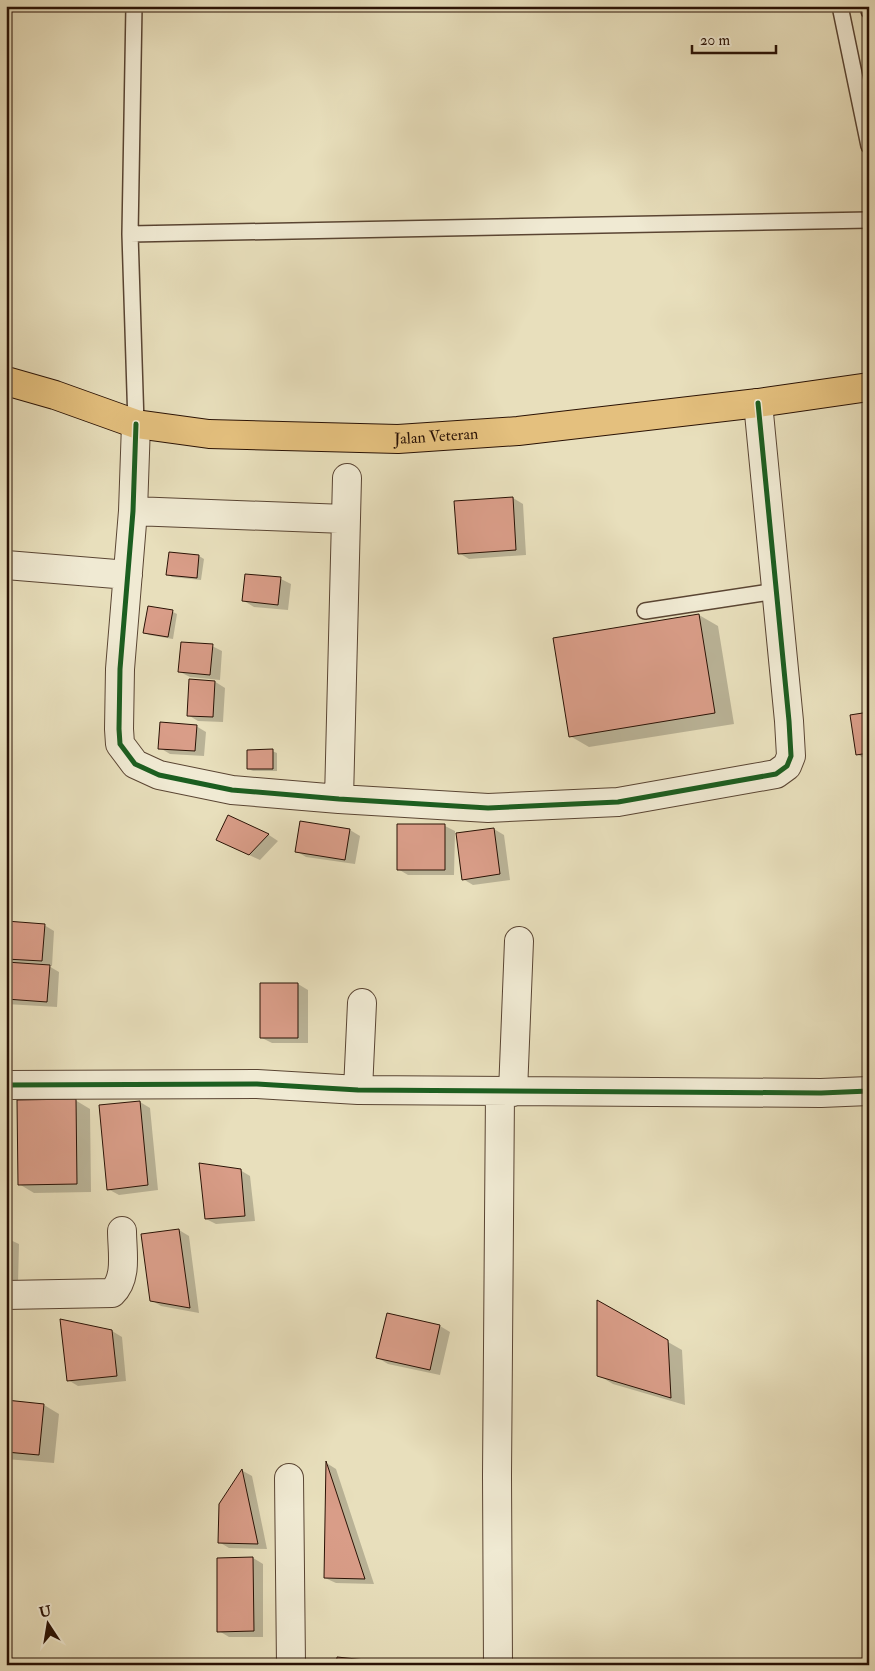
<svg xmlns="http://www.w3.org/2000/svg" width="875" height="1671" viewBox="0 0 875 1671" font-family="'IM FELL Double Pica',serif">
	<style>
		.shadow { fill: #0003 }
		.building { fill: #d99d88; stroke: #2a1205 }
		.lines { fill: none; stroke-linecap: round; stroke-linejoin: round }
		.service-casing { stroke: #5a4533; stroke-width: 18 }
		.minor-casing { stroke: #5a4533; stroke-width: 30 }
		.primary-casing { stroke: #2a1205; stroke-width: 30 }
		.service { stroke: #f0ead3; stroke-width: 15 }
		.minor { stroke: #f0ead3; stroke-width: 28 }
		.primary { stroke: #e4c07e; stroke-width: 28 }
		.cycleway-casing { stroke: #f0ead3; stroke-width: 8 }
		.cycleway { stroke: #1b5e20; stroke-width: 5 }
		.labels { text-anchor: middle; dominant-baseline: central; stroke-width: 4; stroke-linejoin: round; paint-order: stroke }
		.street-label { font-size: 16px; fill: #2a1205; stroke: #f0ead3 }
	</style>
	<rect width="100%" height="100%" fill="#e8dfbc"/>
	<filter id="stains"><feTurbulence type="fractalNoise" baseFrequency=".004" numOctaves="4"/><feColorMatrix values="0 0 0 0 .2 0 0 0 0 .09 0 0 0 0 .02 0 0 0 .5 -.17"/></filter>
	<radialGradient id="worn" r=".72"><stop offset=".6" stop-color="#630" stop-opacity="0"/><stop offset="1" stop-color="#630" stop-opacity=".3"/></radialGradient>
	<path class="shadow" d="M513 498 523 504 526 555 469 559 459 553Z
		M170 553 199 556 204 559 201 580 172 577 168 574Z
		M281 579 291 584 288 610 254 607 244 601Z
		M149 607 173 612 177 614 173 639 149 635 144 632Z
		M699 615 718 626 734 724 589 747 570 736Z
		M212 646 222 651 220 680 190 677 180 672Z
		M214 681 225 688 223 722 198 721 188 715Z
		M869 713V760H867L857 754Z
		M196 726 206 732 204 756 170 754 160 748Z
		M272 751 277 753V771H253L248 769Z
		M228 817 269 835 278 841 260 860 228 845Z
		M445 826 455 831 454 875H408L398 869Z
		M494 829 504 835 510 880 473 885 463 879Z
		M350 830 360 836 355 864 306 857 296 851Z
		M6 923 44 925 54 931 52 966 47 965 59 972 57 1007 6 1004Z
		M298 984 308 990V1043H272L262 1038Z
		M75 1100 90 1109 91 1192 34 1193 19 1184Z
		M140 1102 150 1108 158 1190 119 1195 108 1189Z
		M240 1170 250 1176 255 1221 216 1224 206 1219Z
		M179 1230 189 1236 199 1313 161 1306 151 1300 142 1235Z
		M6 1238 19 1244 18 1284H6Z
		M598 1302 682 1350 685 1405 613 1384 598 1375Z
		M388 1314 440 1326 450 1332 440 1375 388 1364 378 1358Z
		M112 1331 122 1337 126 1381 78 1386 68 1380Z
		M6 1401 44 1405 59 1414 54 1463 6 1459Z
		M328 1464 336 1469 374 1584 336 1583 325 1578Z
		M243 1471 252 1476 267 1549 229 1548 219 1542 221 1504Z
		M253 1558 263 1564V1637H229L219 1631Z
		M6 1642 10 1665H6Z"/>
	<path class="building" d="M513 497 516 550 458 554 454 501Z
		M169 552 199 555 197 578 166 575Z
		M245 574 281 577 278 605 242 601Z
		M148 606 173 610 168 637 143 633Z
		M699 614 715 713 569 737 553 638Z
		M181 642 213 644 210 675 178 672Z
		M189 679 215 681 213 717 187 716Z
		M869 712V753L856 755 850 715Z
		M160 722 197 725 195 751 158 749Z
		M273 749V769H247V750Z
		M228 815 269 834 249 855 216 840Z
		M300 821 350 829 345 860 295 852Z
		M397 824H445V870H397Z
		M494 828 500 874 462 880 456 833Z
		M6 921 45 924 42 961 6 959Z
		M6 962 50 965 47 1002 6 999Z
		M260 983H298V1038H260Z
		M76 1099 77 1184 18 1185 17 1100Z
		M140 1101 148 1185 107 1190 99 1105Z
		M199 1163 241 1169 245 1216 205 1219Z
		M179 1229 190 1308 150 1301 141 1234Z
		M6 1237H9L8 1279H6Z
		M597 1300 668 1340 671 1398 597 1376Z
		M387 1313 440 1325 430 1370 376 1358Z
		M60 1319 112 1330 117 1376 67 1381Z
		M6 1400 44 1404 39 1455 6 1452Z
		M326 1461 365 1579 324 1578Z
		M242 1469 258 1544 218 1543 219 1504Z
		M253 1557 254 1631 217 1632V1558Z
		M337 1657 366 1660V1665H336Z"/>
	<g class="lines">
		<g class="service-casing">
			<path id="service" d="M134 6 130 234 136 424
				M840 6 869 146
				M868 6 869 11
				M130 234 869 220
				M645 611 776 591"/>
		</g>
		<g class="minor-casing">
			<path id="minor" d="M136 424 133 511 120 669 119 729 120 744 135 764 159 775 232 790 339 799 488 808 618 802 776 774 787 766 791 756 789 721 758 403
				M133 511 345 519
				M6 565 128 575
				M339 799 347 478
				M6 1085 257 1084 358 1090 821 1093 869 1091
				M358 1090 362 1003
				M513 1092 519 941
				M6 1295 112 1293C128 1278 122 1251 122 1231
				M289 1478 291 1665
				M498 1665 497 1475 500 1092"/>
		</g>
		<g class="primary-casing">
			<g id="primary">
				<path id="s1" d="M6 381 55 395 136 424 209 434 398 439 518 431 758 403 869 387"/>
			</g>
		</g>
		<use href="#service" class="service"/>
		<use href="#minor" class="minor"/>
		<use href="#primary" class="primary"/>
		<g class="cycleway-casing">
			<path id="cycleway" d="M136 424 133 511 120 669 119 729 120 744 135 764 159 775 232 790 339 799 488 808 618 802 776 774 787 766 791 756 789 721 758 403
				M6 1085 257 1084 358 1090 821 1093 869 1091"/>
		</g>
		<use href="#cycleway" class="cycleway"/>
	</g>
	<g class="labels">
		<g class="street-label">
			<text stroke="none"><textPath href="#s1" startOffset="438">Jalan Veteran</textPath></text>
		</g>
	</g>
	<rect width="875" height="1671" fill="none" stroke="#e8dfbc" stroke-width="25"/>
	<rect x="8" y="8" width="860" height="1656" fill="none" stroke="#2a1205" stroke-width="2.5"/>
	<rect x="12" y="12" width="850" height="1646" fill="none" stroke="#2a1205"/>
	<g transform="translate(48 1624) rotate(348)" stroke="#f0ead3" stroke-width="4" paint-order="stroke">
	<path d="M0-4L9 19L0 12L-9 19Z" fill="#2a1205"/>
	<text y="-8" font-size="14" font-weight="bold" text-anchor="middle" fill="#2a1205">U</text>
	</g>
	<path d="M692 45v8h84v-8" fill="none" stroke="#2a1205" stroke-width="2.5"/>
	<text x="700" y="45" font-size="15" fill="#2a1205" stroke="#f0ead3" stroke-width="4" paint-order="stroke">20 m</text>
	<rect width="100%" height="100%" filter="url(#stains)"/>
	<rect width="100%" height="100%" fill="url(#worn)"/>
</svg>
